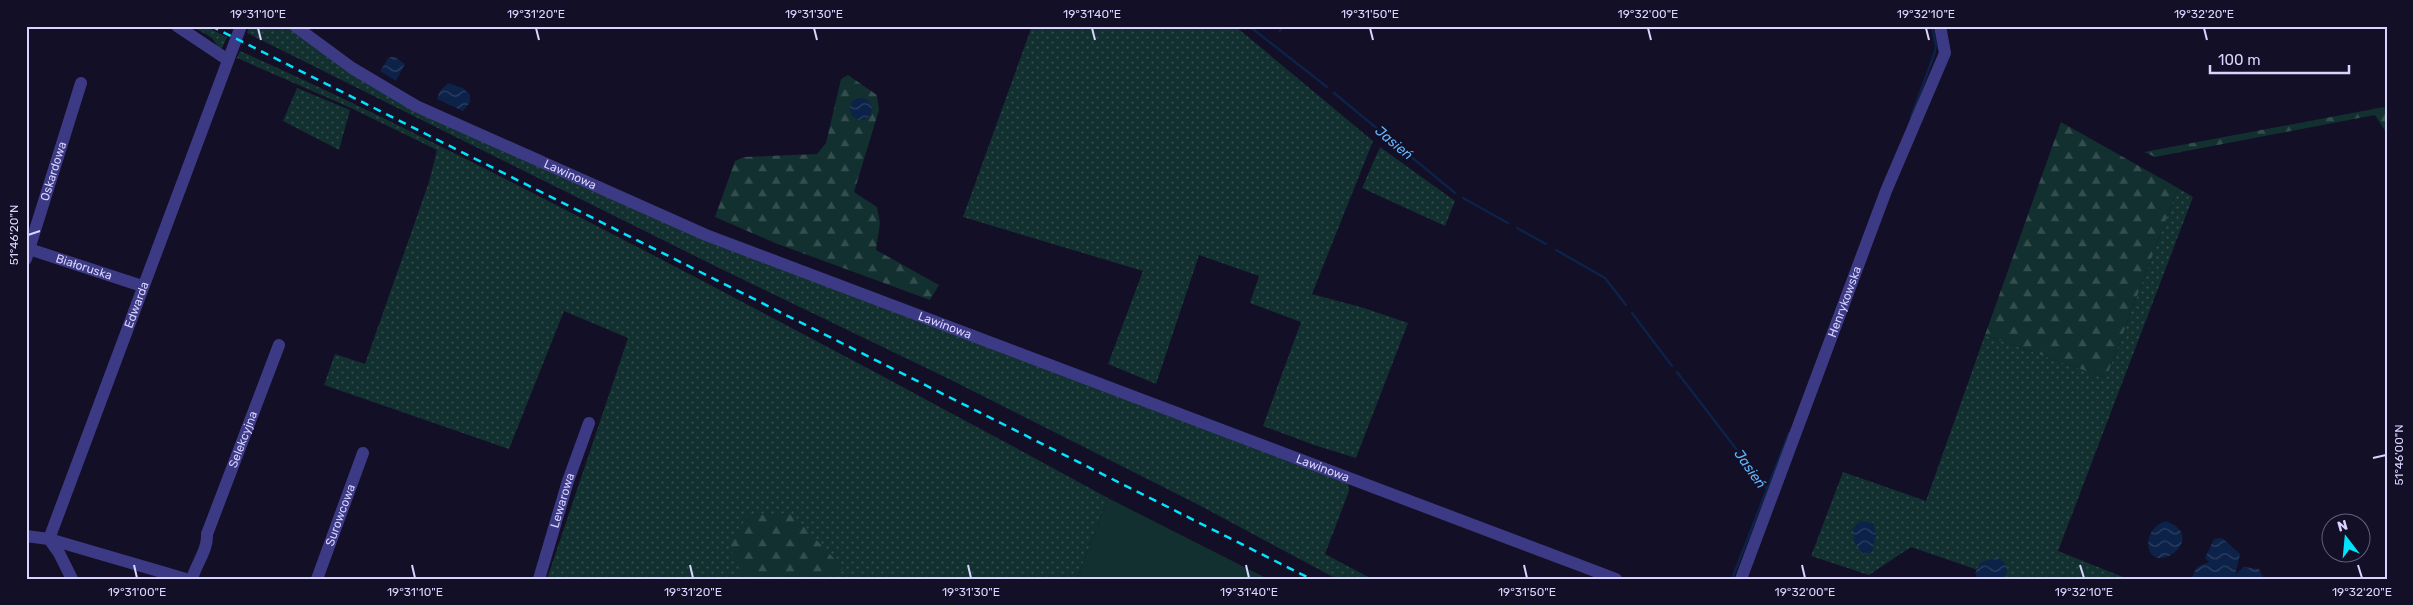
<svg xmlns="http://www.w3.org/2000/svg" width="2413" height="605" viewBox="0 0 2413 605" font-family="Rubik,sans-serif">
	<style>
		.grass { fill: url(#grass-dots) }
		.forest { fill: url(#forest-firs) }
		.garden { fill: #12302f }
		.water { fill: url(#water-waves) }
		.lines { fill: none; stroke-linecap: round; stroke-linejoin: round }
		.stream { stroke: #0c2248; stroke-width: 2.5 }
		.minor { stroke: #3d3a85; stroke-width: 12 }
		.rail { stroke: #00e5ff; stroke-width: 2.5; stroke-dasharray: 8 6; stroke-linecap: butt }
		.ticks { fill: none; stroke: #d9d4ff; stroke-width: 2 }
		.labels { text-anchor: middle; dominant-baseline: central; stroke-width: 4.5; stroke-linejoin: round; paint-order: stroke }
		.street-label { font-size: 12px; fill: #d9d4ff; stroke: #130f26 }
		.water-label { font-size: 14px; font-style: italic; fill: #62b6ff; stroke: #130f26 }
		.neatline { fill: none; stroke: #d9d4ff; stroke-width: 2 }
		.ticks-label { font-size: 12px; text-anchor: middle; fill: #d9d4ff }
	</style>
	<defs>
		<pattern id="grass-dots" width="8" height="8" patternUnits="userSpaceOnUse" patternTransform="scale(1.25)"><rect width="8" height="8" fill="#12302f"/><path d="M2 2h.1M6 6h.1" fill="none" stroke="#344d4e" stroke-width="1.8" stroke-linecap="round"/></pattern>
		<pattern id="forest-firs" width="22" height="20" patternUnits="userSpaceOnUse" patternTransform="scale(1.25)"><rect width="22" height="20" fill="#12302f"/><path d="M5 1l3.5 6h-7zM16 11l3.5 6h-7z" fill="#344d4e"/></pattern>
		<pattern id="water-waves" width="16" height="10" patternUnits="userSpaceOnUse" patternTransform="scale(1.25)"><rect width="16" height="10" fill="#0c2248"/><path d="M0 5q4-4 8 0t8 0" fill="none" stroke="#2f4163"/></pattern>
	</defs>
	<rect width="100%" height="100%" fill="#130f26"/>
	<path class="grass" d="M192 26H204L227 37 222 48H219L212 38Z
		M249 26H288L332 59 552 171 1348 483 1349 491 1325 554 1372 579H1337L1195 503 947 378 713 265 247 33Z
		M1032 26H1235L1373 141 1312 294 1364 308 1408 323 1356 458 1314 445 1263 426 1301 322 1250 303 1259 276 1199 255 1156 384 1108 364 1143 271 963 217Z
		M240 51C379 113 514 183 649 253 803 333 956 415 1108 498L1077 579H547L628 338 564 311 509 449 324 385 335 354 365 364 429 182 437 150 351 108 237 58Z
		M297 88 350 110 339 150 283 121Z
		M1380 147 1455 201 1445 226 1362 188Z
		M2178 188 2193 197 2058 551 2128 579H2004L1911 547 1869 575 1811 556 1843 472 1926 501 1985 335 2106 378Z"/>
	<path class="forest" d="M848 75 877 95 879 110 854 192 877 207 880 223 876 250 939 285 930 300 775 243 715 217 735 161 744 157 817 154 826 143 841 79Z
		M2384 107 2387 111V134L2375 115 2155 157 2144 152Z
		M2061 122 2178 188 2106 378 1985 335Z
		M791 513 843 568 835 579H744L729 546 747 516Z"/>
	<path class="garden" d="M1108 498 1268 579H1077Z"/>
	<path class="water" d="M389 57H395L405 64 396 81 380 71Z
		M448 83 463 88 470 95V102L463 111 437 99 440 91Z
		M850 109a11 11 0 1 1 22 0a11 11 0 1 1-22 0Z
		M1860 521 1873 523 1876 534 1872 552 1863 554 1854 541 1853 528Z
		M2166 521C2206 535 2162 573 2150 552 2144 538 2154 524 2166 521Z
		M2222 538 2240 554 2235 575 2244 567 2259 569 2264 579H2191L2197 567 2209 562 2205 558 2214 539Z
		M1996 558C2005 560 2009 567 2006 575L2000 579H1978L1975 573 1981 562Z"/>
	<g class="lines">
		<path class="stream" d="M1249 26 1327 87
			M1280 31 1282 26
			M1334 93 1455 193
			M1911 117 1934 55 1936 46 1932 26
			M1463 198 1508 223
			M1517 228 1546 244
			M1556 250 1605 278 1626 305
			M1632 313 1672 366
			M1677 372 1767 489 1732 579
			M1767 489 1789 433"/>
		<g class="minor">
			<path d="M177 26 228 60"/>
			<path id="s1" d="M295 26 352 68 416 106 706 235 1616 579"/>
			<path id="s2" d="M26 248 142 286"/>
			<path id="s3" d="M26 259 81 83"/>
			<path d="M26 536 49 539 186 579"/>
			<path id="s4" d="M49 539 241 26"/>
			<path d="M49 539 59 553 72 579"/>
			<path id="s5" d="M192 579C196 564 208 550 207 534L279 345"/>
			<path id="s6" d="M317 579 363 453"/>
			<path id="s7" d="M539 579 568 481 589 423"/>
			<path id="s8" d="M1741 579 1886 191 1945 53 1940 26"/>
		</g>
		<path class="rail" d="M211 26 1311 579"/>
	</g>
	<path class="ticks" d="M258 28 261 40M536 28 539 40M814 28 817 40M1092 28 1095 40M1370 28 1373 40M1648 28 1651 40M1926 28 1929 40M2204 28 2207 40M28 235 40 231M2373 458 2386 455M134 565 137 578M412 565 415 578M690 565 693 578M968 565 971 578M1246 565 1249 578M1524 565 1527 578M1802 565 1805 578M2080 565 2084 578M2358 565 2362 578"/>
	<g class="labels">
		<g class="street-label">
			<text stroke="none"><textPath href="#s3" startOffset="92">Oskardowa</textPath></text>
			<text stroke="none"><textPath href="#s1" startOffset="314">Lawinowa</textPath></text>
			<text stroke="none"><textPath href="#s2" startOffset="61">Białoruska</textPath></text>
			<text stroke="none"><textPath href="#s8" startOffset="296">Henrykowska</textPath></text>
			<text stroke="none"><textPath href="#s4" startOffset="250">Edwarda</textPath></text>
			<text stroke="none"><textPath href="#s1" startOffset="718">Lawinowa</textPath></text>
			<text stroke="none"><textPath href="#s5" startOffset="149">Selekcyjna</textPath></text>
			<text stroke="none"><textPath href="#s1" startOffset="1122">Lawinowa</textPath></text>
			<text stroke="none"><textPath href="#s7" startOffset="82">Lewarowa</textPath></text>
			<text stroke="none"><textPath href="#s6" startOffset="68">Surowcowa</textPath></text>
		</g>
		<g class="water-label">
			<text transform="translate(1394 143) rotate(40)">Jasień</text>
			<text transform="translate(1750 469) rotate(55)">Jasień</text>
		</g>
	</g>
	<rect width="2413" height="605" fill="none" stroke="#130f26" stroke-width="55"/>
	<g transform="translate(2346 538) rotate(344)"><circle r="24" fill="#130f26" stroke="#625e7d"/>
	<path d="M0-4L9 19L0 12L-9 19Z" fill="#00e5ff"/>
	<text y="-8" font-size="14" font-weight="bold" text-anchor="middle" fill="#d9d4ff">N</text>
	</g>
	<path d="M2210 65v8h139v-8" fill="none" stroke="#d9d4ff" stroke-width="2.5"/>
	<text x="2218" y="65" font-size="15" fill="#d9d4ff" stroke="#130f26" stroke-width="4" paint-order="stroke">100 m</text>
	<rect x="28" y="28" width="2358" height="550" class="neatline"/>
	<g class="ticks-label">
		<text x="258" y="18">19°31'10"E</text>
		<text x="536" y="18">19°31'20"E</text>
		<text x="814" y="18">19°31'30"E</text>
		<text x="1092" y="18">19°31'40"E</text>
		<text x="1370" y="18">19°31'50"E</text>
		<text x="1648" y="18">19°32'00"E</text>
		<text x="1926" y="18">19°32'10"E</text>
		<text x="2204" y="18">19°32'20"E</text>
		<text transform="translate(14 235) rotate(-90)" y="4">51°46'20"N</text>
		<text transform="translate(2399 455) rotate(-90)" y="4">51°46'00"N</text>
		<text x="137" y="596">19°31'00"E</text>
		<text x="415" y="596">19°31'10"E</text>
		<text x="693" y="596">19°31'20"E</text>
		<text x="971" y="596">19°31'30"E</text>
		<text x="1249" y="596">19°31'40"E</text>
		<text x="1527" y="596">19°31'50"E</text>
		<text x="1805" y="596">19°32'00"E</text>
		<text x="2084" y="596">19°32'10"E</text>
		<text x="2362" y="596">19°32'20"E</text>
	</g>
</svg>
